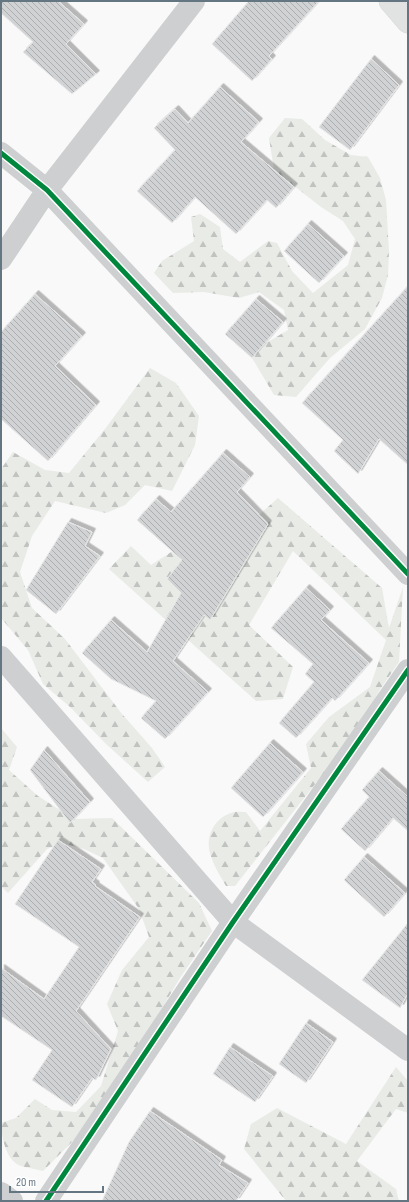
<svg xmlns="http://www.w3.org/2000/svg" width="409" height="1202" viewBox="0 0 409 1202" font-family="'Sofia Sans Condensed',sans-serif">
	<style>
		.forest { fill: url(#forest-firs) }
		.building { fill: url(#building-back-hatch); stroke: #e8e8e8; filter: url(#shadow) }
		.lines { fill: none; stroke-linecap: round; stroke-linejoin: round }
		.secondary-casing { stroke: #d5d6d7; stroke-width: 23 }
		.minor { stroke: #cecfd0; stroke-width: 22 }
		.secondary { stroke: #e1e2e2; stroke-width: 22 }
		.cycleway-casing { stroke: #fff; stroke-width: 8 }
		.cycleway { stroke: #00873e; stroke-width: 5 }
	</style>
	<defs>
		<pattern id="forest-firs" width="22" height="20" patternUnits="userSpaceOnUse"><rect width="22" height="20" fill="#e8ebe6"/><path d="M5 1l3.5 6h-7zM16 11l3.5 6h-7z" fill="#c0c3c0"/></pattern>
		<pattern id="building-back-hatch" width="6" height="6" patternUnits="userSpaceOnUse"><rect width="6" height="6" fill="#d0d2d3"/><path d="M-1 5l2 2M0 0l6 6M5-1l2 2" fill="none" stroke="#acafb1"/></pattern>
		<filter id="shadow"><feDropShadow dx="3.5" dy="-3.5" stdDeviation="0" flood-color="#0004"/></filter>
	</defs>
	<rect width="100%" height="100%" fill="#f9f9f9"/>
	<path class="forest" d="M285 118 302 119 325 140 351 155 368 157 380 178 386 200 389 252 388 275 382 298 365 329 330 358 296 397 274 395 252 358 261 346 288 330 284 310 259 292 239 298 204 292 173 293 154 273 162 261 194 241 191 217 200 214 220 227 223 249 240 262 268 241 277 243 292 271 313 293 348 265 355 239 343 221 321 207 274 170 269 138Z
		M150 368 176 383 199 416 195 445 172 491 145 485 125 505 106 513 55 501 32 536 20 572 32 608 65 639 122 714 152 748 165 767 148 782 106 744 69 706 43 684 28 650 1 618V469L13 452 45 470 69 473 105 429Z
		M278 498 382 588 389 628 403 587 399 662 379 691 360 727 235 886H226C220 875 213 865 210 853 205 836 215 818 231 813 235 811 242 812 246 812L260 831 311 768 306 744 329 717 370 687 386 640 293 551 249 625 293 667 283 699 256 701 109 569 131 546 151 565 207 529 230 541Z
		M1 728 17 747 9 770 38 796 74 819 112 818 199 903 212 931 180 978 97 1117 43 1171C36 1169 28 1168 21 1166 5 1160 2 1137 1 1123L16 1118 35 1099 52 1110 76 1112 101 1086 118 1031 107 1004 122 970 149 937 139 909 103 858 84 849 62 843 47 849 8 893 1 886Z
		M396 1067 408 1081V1113L396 1109 357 1161 396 1189 399 1201H286L244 1149 251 1124 277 1108 346 1144Z"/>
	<path class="building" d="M1 1H58L84 24 66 44 96 74 72 94 23 52 33 42 1 13Z
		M249 1H319L269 56 272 59 252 81 212 44Z
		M371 59 399 85 350 150 319 127Z
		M220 87 259 122 241 142 294 187 276 208 267 200 236 234 195 197 172 223 137 191 175 150 154 128 175 109 188 123Z
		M308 224 344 256 319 283 284 251Z
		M408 286V465L379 439 358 474 334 451 343 440 302 403Z
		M35 294 82 336 55 366 96 405 48 461 1 419V332Z
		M256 299 283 322 252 358 225 334Z
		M223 453 250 477 237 492 268 524 210 620 204 615 173 661 208 692 165 739 141 718 156 701 111 679 82 653 111 620 147 652 181 593 167 579 182 560 137 520 156 499 171 512Z
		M68 522 92 532 85 546 100 556 56 614 26 590Z
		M306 588 330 610 321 620 369 663 335 701 332 698 296 738 279 723 314 682 305 674 313 664 271 628Z
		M270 743 303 772 263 817 231 788Z
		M44 750 90 802 70 823 30 770Z
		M379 771 408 797V831L393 818 365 851 341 829 369 797 362 790Z
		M58 840 101 869 92 882 96 885 95 886 140 917 76 1011 111 1049 96 1080 92 1078 72 1107 32 1080 52 1050 1 1016V968L44 999 79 947 15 904Z
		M364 857 405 893 384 917 344 880Z
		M408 923V993L400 1008 362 980Z
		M306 1023 333 1042 306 1083 279 1064Z
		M230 1047 273 1076 255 1102 213 1074Z
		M150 1111 222 1160 219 1165 248 1183 236 1201H102L129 1142Z"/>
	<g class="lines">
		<g class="secondary-casing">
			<path id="secondary" d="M390 1 408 22"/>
		</g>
		<path class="minor" d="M1 153 47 190 408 574
			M1 259 47 190 194 1
			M1 657 233 922 408 1050
			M1 1193 12 1201
			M46 1201 233 922 408 670"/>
		<use href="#secondary" class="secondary"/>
		<g class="cycleway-casing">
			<path id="cycleway" d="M1 153 47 190 408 574
				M46 1201 233 922 408 670"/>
		</g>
		<use href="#cycleway" class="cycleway"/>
	</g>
	<rect width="409" height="1202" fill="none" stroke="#657683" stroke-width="4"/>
	<path d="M10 1186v6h93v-6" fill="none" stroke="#657683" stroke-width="2"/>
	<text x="16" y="1186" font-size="12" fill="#657683" stroke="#ffffff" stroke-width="3" paint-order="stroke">20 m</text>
</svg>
